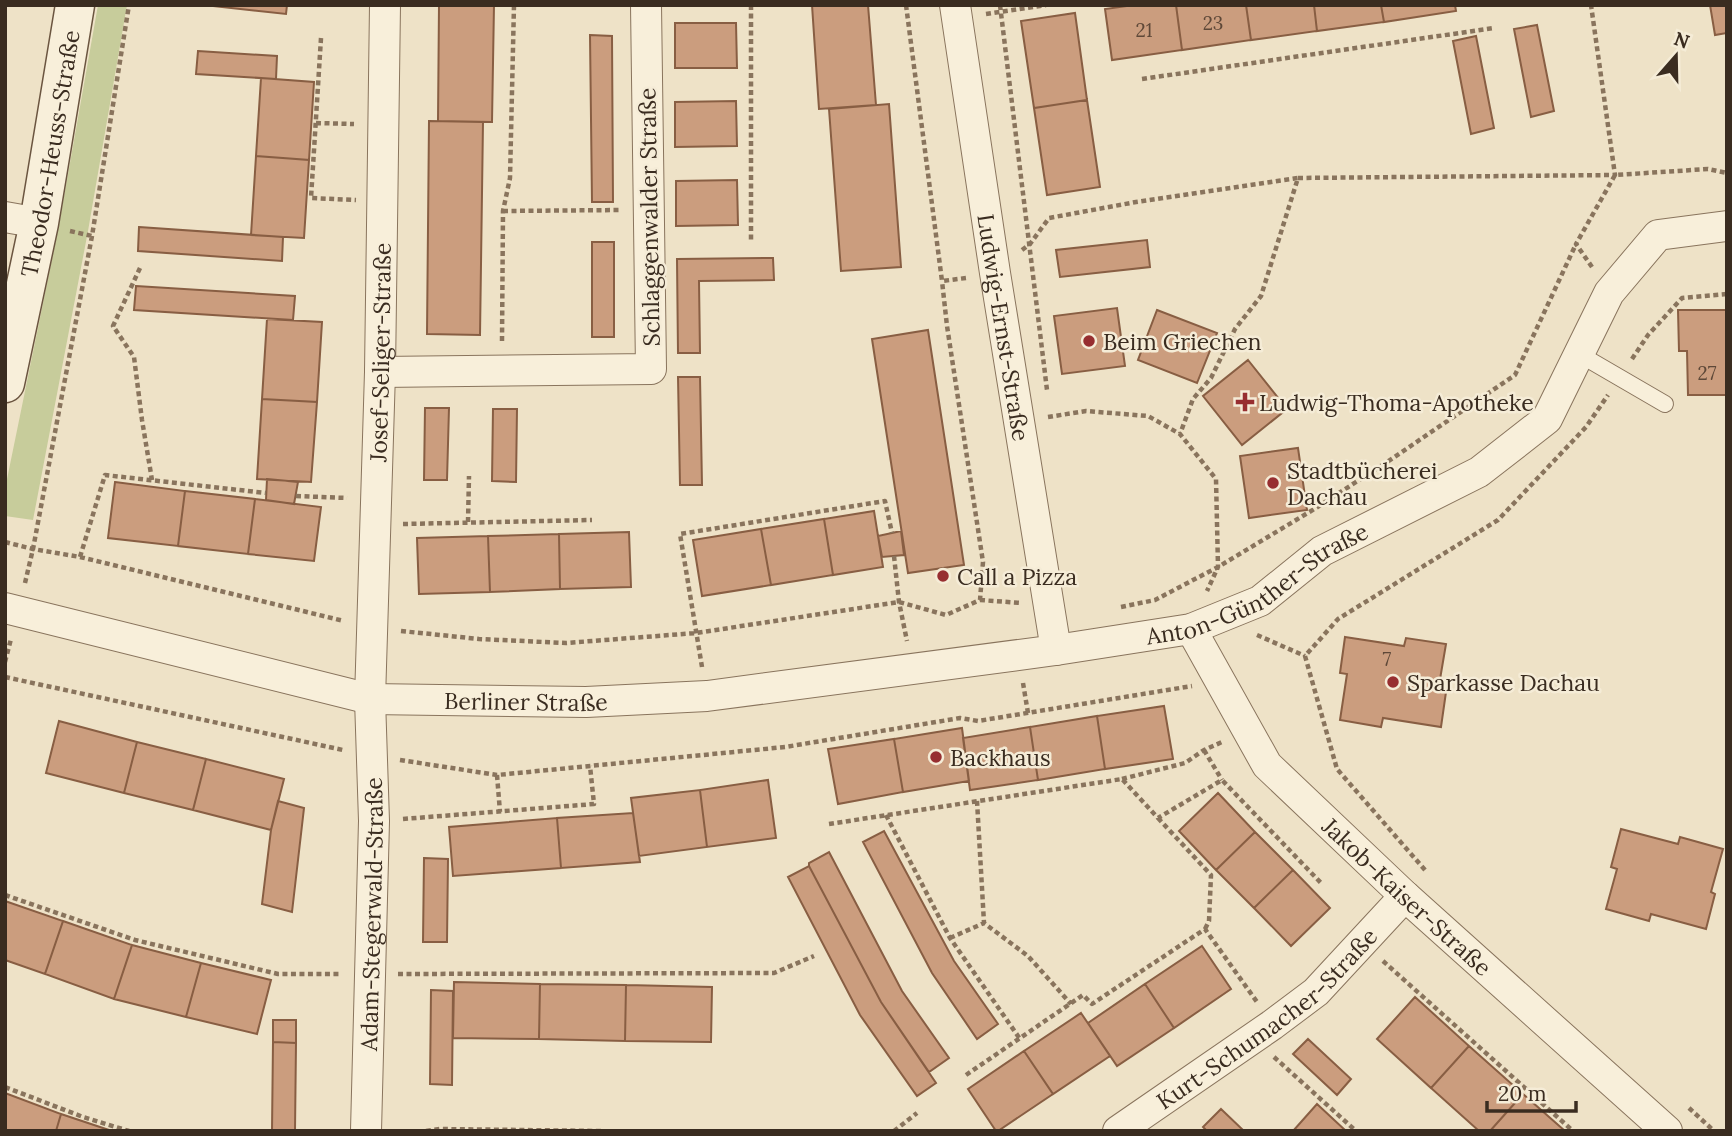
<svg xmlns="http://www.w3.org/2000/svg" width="1732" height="1136" viewBox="0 0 1732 1136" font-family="Lora,serif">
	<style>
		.green { fill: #c7cc9b }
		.building { fill: #cb9d7e; stroke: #885e43; stroke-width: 2 }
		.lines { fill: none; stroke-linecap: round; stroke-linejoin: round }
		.lane-casing { stroke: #89745d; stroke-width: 18 }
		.street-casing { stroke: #89745d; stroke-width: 32 }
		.secondary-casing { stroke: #6b5540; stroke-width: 41 }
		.path { stroke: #89745d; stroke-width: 4.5; stroke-dasharray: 5 3.5; stroke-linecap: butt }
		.lane { stroke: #f8efda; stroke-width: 16 }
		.street { stroke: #f8efda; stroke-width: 30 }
		.secondary { stroke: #f8efda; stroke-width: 38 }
		.poi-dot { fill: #972e30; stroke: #f5ecd7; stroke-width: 2.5 }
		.labels { text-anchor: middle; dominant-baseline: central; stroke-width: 5; stroke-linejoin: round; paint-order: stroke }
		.number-label { font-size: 19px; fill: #5e4838 }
		.street-label { font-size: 23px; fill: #3a2c20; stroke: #f5ecd7 }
		.poi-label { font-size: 23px; fill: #3a2c20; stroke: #f5ecd7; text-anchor: start }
	</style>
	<rect width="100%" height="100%" fill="#eee2c7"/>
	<path class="green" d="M98 5H127L88 231 33 520 5 516V489L59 225Z"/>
	<path class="building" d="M204 5H287L286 14Z
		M439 5H494L492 122 438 121Z
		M812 5H868L876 105 819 109Z
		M1134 5H1176L1182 50 1112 60 1105 9Z
		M1176 5H1246L1251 40 1182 50Z
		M1246 5H1314L1317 31 1251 40Z
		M1314 5H1381L1384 22 1317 31Z
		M1381 5H1455L1456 11 1384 22Z
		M1710 5H1727V33L1715 35Z
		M1075 13 1087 100 1034 108 1021 21Z
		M675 23H736L737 68H675Z
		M1537 25 1554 111 1531 117 1514 29Z
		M590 35 612 36 613 202H592Z
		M1476 36 1494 128 1471 134 1453 41Z
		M198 51 277 56 276 79 196 74Z
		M261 78 314 82 309 160 256 156Z
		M1087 100 1100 187 1047 195 1034 108Z
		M736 101 737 146 675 147V102Z
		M889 104 901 267 841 271 829 109Z
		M429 121 483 122 480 335 427 334Z
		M256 156 309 160 304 238 251 235Z
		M737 180 738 225 676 226V181Z
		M139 227 283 237 282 261 138 251Z
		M1147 240 1150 267 1060 277 1056 250Z
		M592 242H614V337H592Z
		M773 258 774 280 699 281 700 353H678L677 259Z
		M136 286 295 296 293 320 134 310Z
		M1117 308 1125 366 1062 374 1054 316Z
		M1157 310 1217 333 1197 383 1138 360Z
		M1678 310H1727V395H1688L1687 351H1679Z
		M267 319 322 322 317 402 262 399Z
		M928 330 964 565 908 573 872 339Z
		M1248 360 1287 409 1242 445 1203 396Z
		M678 377H700L702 485H680Z
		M262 399 317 402 311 482 257 479Z
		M425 408H449L447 480H424Z
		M493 409H517L516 482 492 481Z
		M1298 448 1307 510 1249 518 1240 456Z
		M267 479 298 482 294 504 266 500Z
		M115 482 185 491 178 546 108 538Z
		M185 491 255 499 248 554 178 546Z
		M255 499 321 507 314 561 248 554Z
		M874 511 883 567 833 575 824 519Z
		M824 519 833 575 771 585 761 529Z
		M761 529 771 585 702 596 693 540Z
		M901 531 904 555 882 557 878 536Z
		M629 532 631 587 560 589 559 534Z
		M559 534 560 589 490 592 488 536Z
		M488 536 490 592 419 594 417 538Z
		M1345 637 1404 646 1406 638 1446 644 1438 691 1446 692 1441 727 1383 718 1381 727 1340 720 1347 674 1340 673Z
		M1164 706 1173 759 1105 769 1097 716Z
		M1097 716 1105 769 1038 780 1030 727Z
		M59 721 137 742 124 793 46 773Z
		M1030 727 1038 780 970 790 963 738Z
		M962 728 969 781 903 792 894 739Z
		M894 739 903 792 838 804 828 749Z
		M137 742 206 759 193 810 124 793Z
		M206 759 284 779 271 830 193 810Z
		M768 780 776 838 707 847 700 790Z
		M700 790 707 847 639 856 631 798Z
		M1218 793 1255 832 1216 870 1179 831Z
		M278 801 304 808 292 912 262 904 271 830Z
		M633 813 640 862 561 868 557 818Z
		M557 818 561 868 453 876 449 827Z
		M1621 829 1678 844 1680 837 1723 849 1711 892 1715 894 1706 929 1651 914 1649 921 1606 909 1617 869 1611 867Z
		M884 831 954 961 998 1024 977 1039 932 973 863 842Z
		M1255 832 1293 870 1254 908 1216 870Z
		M829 852 902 991 949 1058 929 1072 881 1002 809 866V863Z
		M424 858 448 859 447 942H423Z
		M809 866 881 1002 936 1083 917 1096 860 1015 788 877Z
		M1293 870 1330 908 1291 946 1254 908Z
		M5 901 63 921 45 974 5 960Z
		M63 921 132 945 114 999 45 974Z
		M132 945 201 963 186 1017 114 999Z
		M1202 946 1231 989 1174 1028 1145 984Z
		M201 963 271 980 257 1034 186 1017Z
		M454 982 540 984 539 1039 453 1038Z
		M540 984 626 985 625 1041 539 1039Z
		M1145 984 1174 1028 1117 1066 1088 1023Z
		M626 985 712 987 711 1042 625 1041Z
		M431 990 453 991 452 1085 430 1084Z
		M1415 997 1469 1046 1431 1088 1377 1039Z
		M1081 1013 1110 1056 1053 1094 1024 1051Z
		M273 1020H296V1043L273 1042Z
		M1308 1039 1351 1079 1337 1095 1293 1054Z
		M273 1042 296 1043 295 1131H272Z
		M1469 1046 1523 1094 1490 1131H1479L1431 1088Z
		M1024 1051 1053 1094 998 1131H996L968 1089Z
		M5 1093 61 1114 56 1131H5Z
		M1523 1094 1565 1131H1490Z
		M1317 1104 1346 1131H1293Z
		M1221 1109 1244 1131H1207L1203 1127Z
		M61 1114 112 1131H56Z"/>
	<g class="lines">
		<g class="lane-casing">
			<path id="lane" d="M1579 354 1665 404"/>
		</g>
		<g class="street-casing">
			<g id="street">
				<path id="s1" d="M955 5 995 273 1056 650"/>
				<path d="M5 217 39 223"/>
				<path d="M380 372 651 369 646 5"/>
				<path id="s2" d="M5 608 370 699 586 702 707 696 1056 650 1191 629 1260 601 1322 551 1479 472 1547 419 1609 293 1658 235 1727 226"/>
				<path id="s3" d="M1191 629 1267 765 1405 896 1667 1131"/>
				<path id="s4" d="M366 1131 374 821 370 699 380 372 385 5"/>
				<path id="s5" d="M1118 1131 1272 1025 1316 992 1405 896"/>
			</g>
		</g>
		<g class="secondary-casing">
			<g id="secondary">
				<path id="s6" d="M5 383 39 223 75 5"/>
			</g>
		</g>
		<path class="path" d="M751 5V243
			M906 5 942 281 966 278
			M1000 5 1047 390
			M986 14 1046 5
			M321 38 311 198 356 200
			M1142 79 1494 28
			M316 123 354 124
			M1298 178 1615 175 1591 5
			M503 211 621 210
			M70 231 92 236
			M1022 250 1030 244 1049 218 1136 202 1298 178 1261 296 1235 329 1211 378 1193 399 1180 434
			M1592 267 1576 244 1615 175 1708 169 1727 173
			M140 268 113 326 134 357 142 420 152 480
			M502 341 503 211 510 178 514 5
			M1632 359 1648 335 1682 298 1727 294
			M1048 417 1086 411 1148 416 1180 434 1216 479 1218 567 1207 591
			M296 496 347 498
			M468 522 469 476
			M403 524 592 520
			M5 542 33 549 80 557 344 621
			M894 556 899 602 907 641
			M80 557 105 475 266 493
			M25 583 33 549 92 236 129 5
			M980 600 1021 603
			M1121 607 1155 600 1218 567 1316 508 1393 458 1515 375 1576 244
			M401 631 479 639 566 643 696 633 899 602 946 615 980 600 983 562 947 326 942 281
			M1257 635 1305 656
			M5 662 11 639
			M702 667 680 534 885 501 892 533
			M5 677 343 750
			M1023 683 1028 713
			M1204 750 1222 780
			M400 760 497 775 785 747 960 718 978 721 1192 686
			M497 775 500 812
			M1122 779 1185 763 1204 750 1222 742
			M977 801 984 923 1028 956 1071 1004
			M886 815 950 938 1020 1039
			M1158 818 1211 875 1209 921 1205 929
			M403 819 594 804 590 766
			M829 824 1122 779 1158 818 1222 780 1321 883
			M1425 870 1337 769 1305 656 1338 619 1498 520 1586 427 1608 395
			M5 895 135 940 278 974H341
			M950 938 984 923
			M1383 961 1573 1131
			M398 974 774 973 814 956
			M1274 1057 1356 1131
			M966 1075 1083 995 1092 1004 1205 929 1257 1002
			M5 1087 83 1117 129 1131
			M1689 1108 1714 1131
			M426 1131 440 1129 602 1131
			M894 1131 917 1113"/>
		<use href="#lane" class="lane"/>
		<use href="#street" class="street"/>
		<use href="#secondary" class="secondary"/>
	</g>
	<g class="poi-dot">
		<circle cx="1089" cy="341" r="7"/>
		<path d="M1241.5 391.5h7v7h7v7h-7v7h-7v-7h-7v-7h7z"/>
		<circle cx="1273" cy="483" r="7"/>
		<circle cx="943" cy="576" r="7"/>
		<circle cx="1393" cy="682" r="7"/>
		<circle cx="936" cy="757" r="7"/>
	</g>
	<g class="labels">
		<g class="number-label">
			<text x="1213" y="23">23</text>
			<text x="1144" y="30">21</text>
			<text x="1707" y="373">27</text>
			<text x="1387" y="659">7</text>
		</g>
		<g class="street-label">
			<text stroke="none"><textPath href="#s6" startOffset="234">Theodor-Heuss-Straße</textPath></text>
			<text transform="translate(649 217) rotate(-91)">Schlaggenwalder Straße</text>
			<text stroke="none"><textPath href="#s1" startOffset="326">Ludwig-Ernst-Straße</textPath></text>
			<text stroke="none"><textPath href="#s4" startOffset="779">Josef-Seliger-Straße</textPath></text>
			<text stroke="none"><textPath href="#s2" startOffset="1281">Anton-Günther-Straße</textPath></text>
			<text stroke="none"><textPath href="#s2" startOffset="532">Berliner Straße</textPath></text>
			<text stroke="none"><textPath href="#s3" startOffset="348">Jakob-Kaiser-Straße</textPath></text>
			<text stroke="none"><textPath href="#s4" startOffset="217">Adam-Stegerwald-Straße</textPath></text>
			<text stroke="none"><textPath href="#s5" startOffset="187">Kurt-Schumacher-Straße</textPath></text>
		</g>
		<g class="poi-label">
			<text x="1103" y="341">Beim Griechen</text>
			<text x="1259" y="402">Ludwig-Thoma-Apotheke</text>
			<text x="1287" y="470">Stadtbücherei<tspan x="1287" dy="26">Dachau</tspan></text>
			<text x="957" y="576">Call a Pizza</text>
			<text x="1407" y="682">Sparkasse Dachau</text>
			<text x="950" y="757">Backhaus</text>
		</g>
	</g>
	<rect width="1732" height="1136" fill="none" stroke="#3a2c20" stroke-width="14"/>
	<g transform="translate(1676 56) rotate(20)" stroke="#f5ecd7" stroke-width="5" paint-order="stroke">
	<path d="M0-5L12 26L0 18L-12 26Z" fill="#3a2c20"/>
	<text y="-10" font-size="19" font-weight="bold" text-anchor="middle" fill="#3a2c20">N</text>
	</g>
	<path d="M1487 1101v10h89v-10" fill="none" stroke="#3a2c20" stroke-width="3.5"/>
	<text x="1498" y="1101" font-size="21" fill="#3a2c20" stroke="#f5ecd7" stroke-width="5" paint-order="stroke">20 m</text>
</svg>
